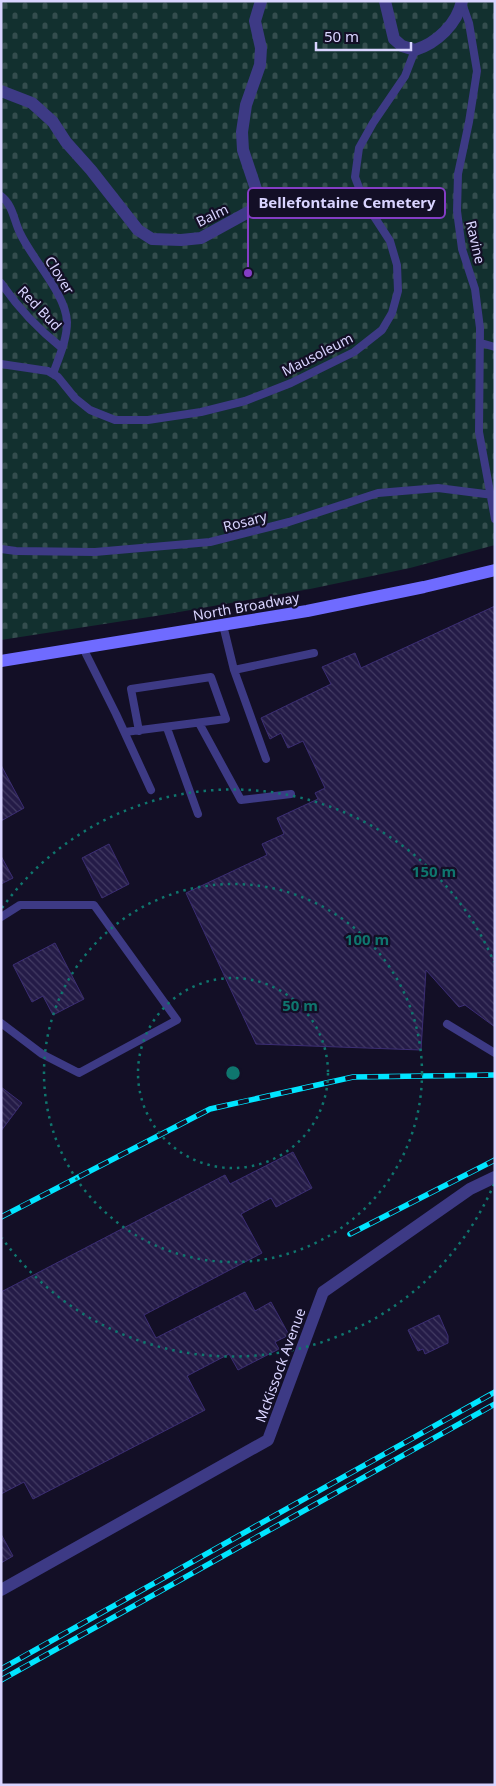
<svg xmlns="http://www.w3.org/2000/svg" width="496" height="1786" viewBox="0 0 496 1786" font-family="'Noto Sans',sans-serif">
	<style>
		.cemetery { fill: url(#cemetery-stones) }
		.building { fill: url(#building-back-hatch); stroke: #3b2d73 }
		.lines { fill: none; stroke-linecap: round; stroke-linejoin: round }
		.lane { stroke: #3d3a85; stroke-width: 8 }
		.street { stroke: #3d3a85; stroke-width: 12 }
		.secondary { stroke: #6f6bff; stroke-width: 12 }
		.rail-casing { stroke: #00e5ff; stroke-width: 5.5 }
		.rail { stroke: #130f26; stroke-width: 4; stroke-dasharray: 11; stroke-linecap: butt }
		.ring { fill: none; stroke: #0f766e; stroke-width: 2.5; stroke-dasharray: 2.5 5 }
		.labels { text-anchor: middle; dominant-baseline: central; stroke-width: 4.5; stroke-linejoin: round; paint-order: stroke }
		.street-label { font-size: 14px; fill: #d9d4ff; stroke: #130f26 }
		.centre { fill: #0f766e; stroke: #130f26; stroke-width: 2.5 }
		.ring-label { font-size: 15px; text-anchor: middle; font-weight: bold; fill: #0f766e; stroke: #130f26; stroke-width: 4.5; stroke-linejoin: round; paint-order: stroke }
		.leader { fill: none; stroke: #843dc5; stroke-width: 2 }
		.callout-dot { fill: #843dc5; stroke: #130f26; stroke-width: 2 }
		.callout { fill: #130f26; stroke: #843dc5; stroke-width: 2 }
		.callout-label { font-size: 15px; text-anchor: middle; font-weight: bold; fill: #d9d4ff }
	</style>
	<defs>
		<pattern id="cemetery-stones" width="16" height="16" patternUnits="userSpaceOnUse" patternTransform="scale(1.25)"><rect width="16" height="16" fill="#12302f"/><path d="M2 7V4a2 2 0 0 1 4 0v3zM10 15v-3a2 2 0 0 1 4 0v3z" fill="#344d4e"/></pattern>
		<pattern id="building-back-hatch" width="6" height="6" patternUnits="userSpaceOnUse" patternTransform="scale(1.25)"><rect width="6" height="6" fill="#241b47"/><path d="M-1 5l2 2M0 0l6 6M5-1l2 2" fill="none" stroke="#433b63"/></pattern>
	</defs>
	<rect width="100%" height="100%" fill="#130f26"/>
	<path class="cemetery" d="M1 1H495V545L410 568 310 589 162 615 1 640Z"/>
	<path class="building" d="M495 606V1027L465 1005 459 1007 426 970 421 1050 256 1044 186 893 267 855 262 844 284 834 277 818 318 799 315 793 325 788 303 741 288 748 281 733 270 739 261 718 331 684 322 667 355 653 361 668Z
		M1 765 24 808 1 821Z
		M109 844 129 884 102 898 82 858Z
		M1 856 13 878 1 884Z
		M55 943 84 999 53 1015 43 996 32 1002 13 965Z
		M1 1087 22 1103 1 1131Z
		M293 1152 312 1188 276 1207 271 1198 241 1214 262 1253 144 1315 156 1338 245 1292 255 1311 271 1302 289 1335 275 1342 279 1349 238 1370 229 1354 187 1376 205 1410 33 1499 24 1482 1 1494V1292L225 1175 230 1184Z
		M439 1315 448 1336V1343L425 1354 423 1349 418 1351 408 1330Z
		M1 1534 13 1556 1 1563Z"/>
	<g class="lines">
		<path class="lane" d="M462 3 469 23 477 71 469 122 458 174 457 211 462 249 475 289 480 328 479 432 495 519
			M1 196C13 205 14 221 20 233 32 259 66 294 67 322 67 340 59 357 53 374
			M1 283C18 308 38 329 62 348
			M481 343 495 347
			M1 364 48 371 58 377 75 398 90 410 115 420H148L201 412 245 401 291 383 354 352 382 330 392 313 398 291 397 265 390 241 364 201 355 177 359 148 373 123 405 76 415 50
			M1 549 16 551 95 552 210 542 289 522 378 493 438 488 493 495
			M223 625 234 670 266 759
			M83 648 116 714 151 790
			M234 670 314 653
			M199 723 241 800 291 794
			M167 728 198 814
			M125 732 226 719 211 677 131 689 139 731
			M1 917 20 905H94L177 1020 79 1073 42 1054 1 1023
			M447 1024 495 1053"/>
		<path class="street" d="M385 1 394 39 402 46 415 50C437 43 457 24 462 1
			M1 91 32 103 53 122 66 142 91 170 138 230 152 239 181 240 201 238 252 210 258 195 243 150 242 132 246 105 260 65 261 48 255 21 261 1
			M1 1590 268 1440 323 1292 470 1189 495 1177"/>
		<path class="secondary" d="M1 661 307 611 424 587 495 570"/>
		<g class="rail-casing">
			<path id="rail" d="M1 1217 210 1109 353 1077 495 1075
				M350 1234 495 1160
				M1 1669 495 1392
				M1 1680 495 1404"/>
		</g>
		<use href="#rail" class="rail"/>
	</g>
	<g class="ring">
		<circle cx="233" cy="1073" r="95"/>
		<circle cx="233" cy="1073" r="189"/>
		<path d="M494 1184A284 284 0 0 1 2 1238M2 908A284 284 0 0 1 494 962"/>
	</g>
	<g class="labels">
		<g class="street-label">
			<text transform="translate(212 215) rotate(-26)">Balm</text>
			<text transform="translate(476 242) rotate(77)">Ravine</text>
			<text transform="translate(60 275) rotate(58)">Clover</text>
			<text transform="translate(40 308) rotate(46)">Red Bud</text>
			<text transform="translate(317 354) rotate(-27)">Mausoleum</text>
			<text transform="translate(245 521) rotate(-15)">Rosary</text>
			<text transform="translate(246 606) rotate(-10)">North Broadway</text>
			<text transform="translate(280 1365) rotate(-70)">McKissock Avenue</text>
		</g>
	</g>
	<circle cx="233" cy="1073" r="8" class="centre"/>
	<g class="ring-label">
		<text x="434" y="877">150 m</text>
		<text x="367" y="945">100 m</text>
		<text x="300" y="1011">50 m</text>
	</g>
	<path class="leader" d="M248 273L248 203"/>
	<circle class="callout-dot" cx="248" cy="273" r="5"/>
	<rect class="callout" x="248" y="188" width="197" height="30" rx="5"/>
	<g class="callout-label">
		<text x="347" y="208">Bellefontaine Cemetery</text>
	</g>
	<rect width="496" height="1786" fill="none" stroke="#d9d4ff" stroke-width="5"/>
	<path d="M316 42v8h95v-8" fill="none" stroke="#d9d4ff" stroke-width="2.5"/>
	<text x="324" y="42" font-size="15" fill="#d9d4ff" stroke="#130f26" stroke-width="4" paint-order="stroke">50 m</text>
</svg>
